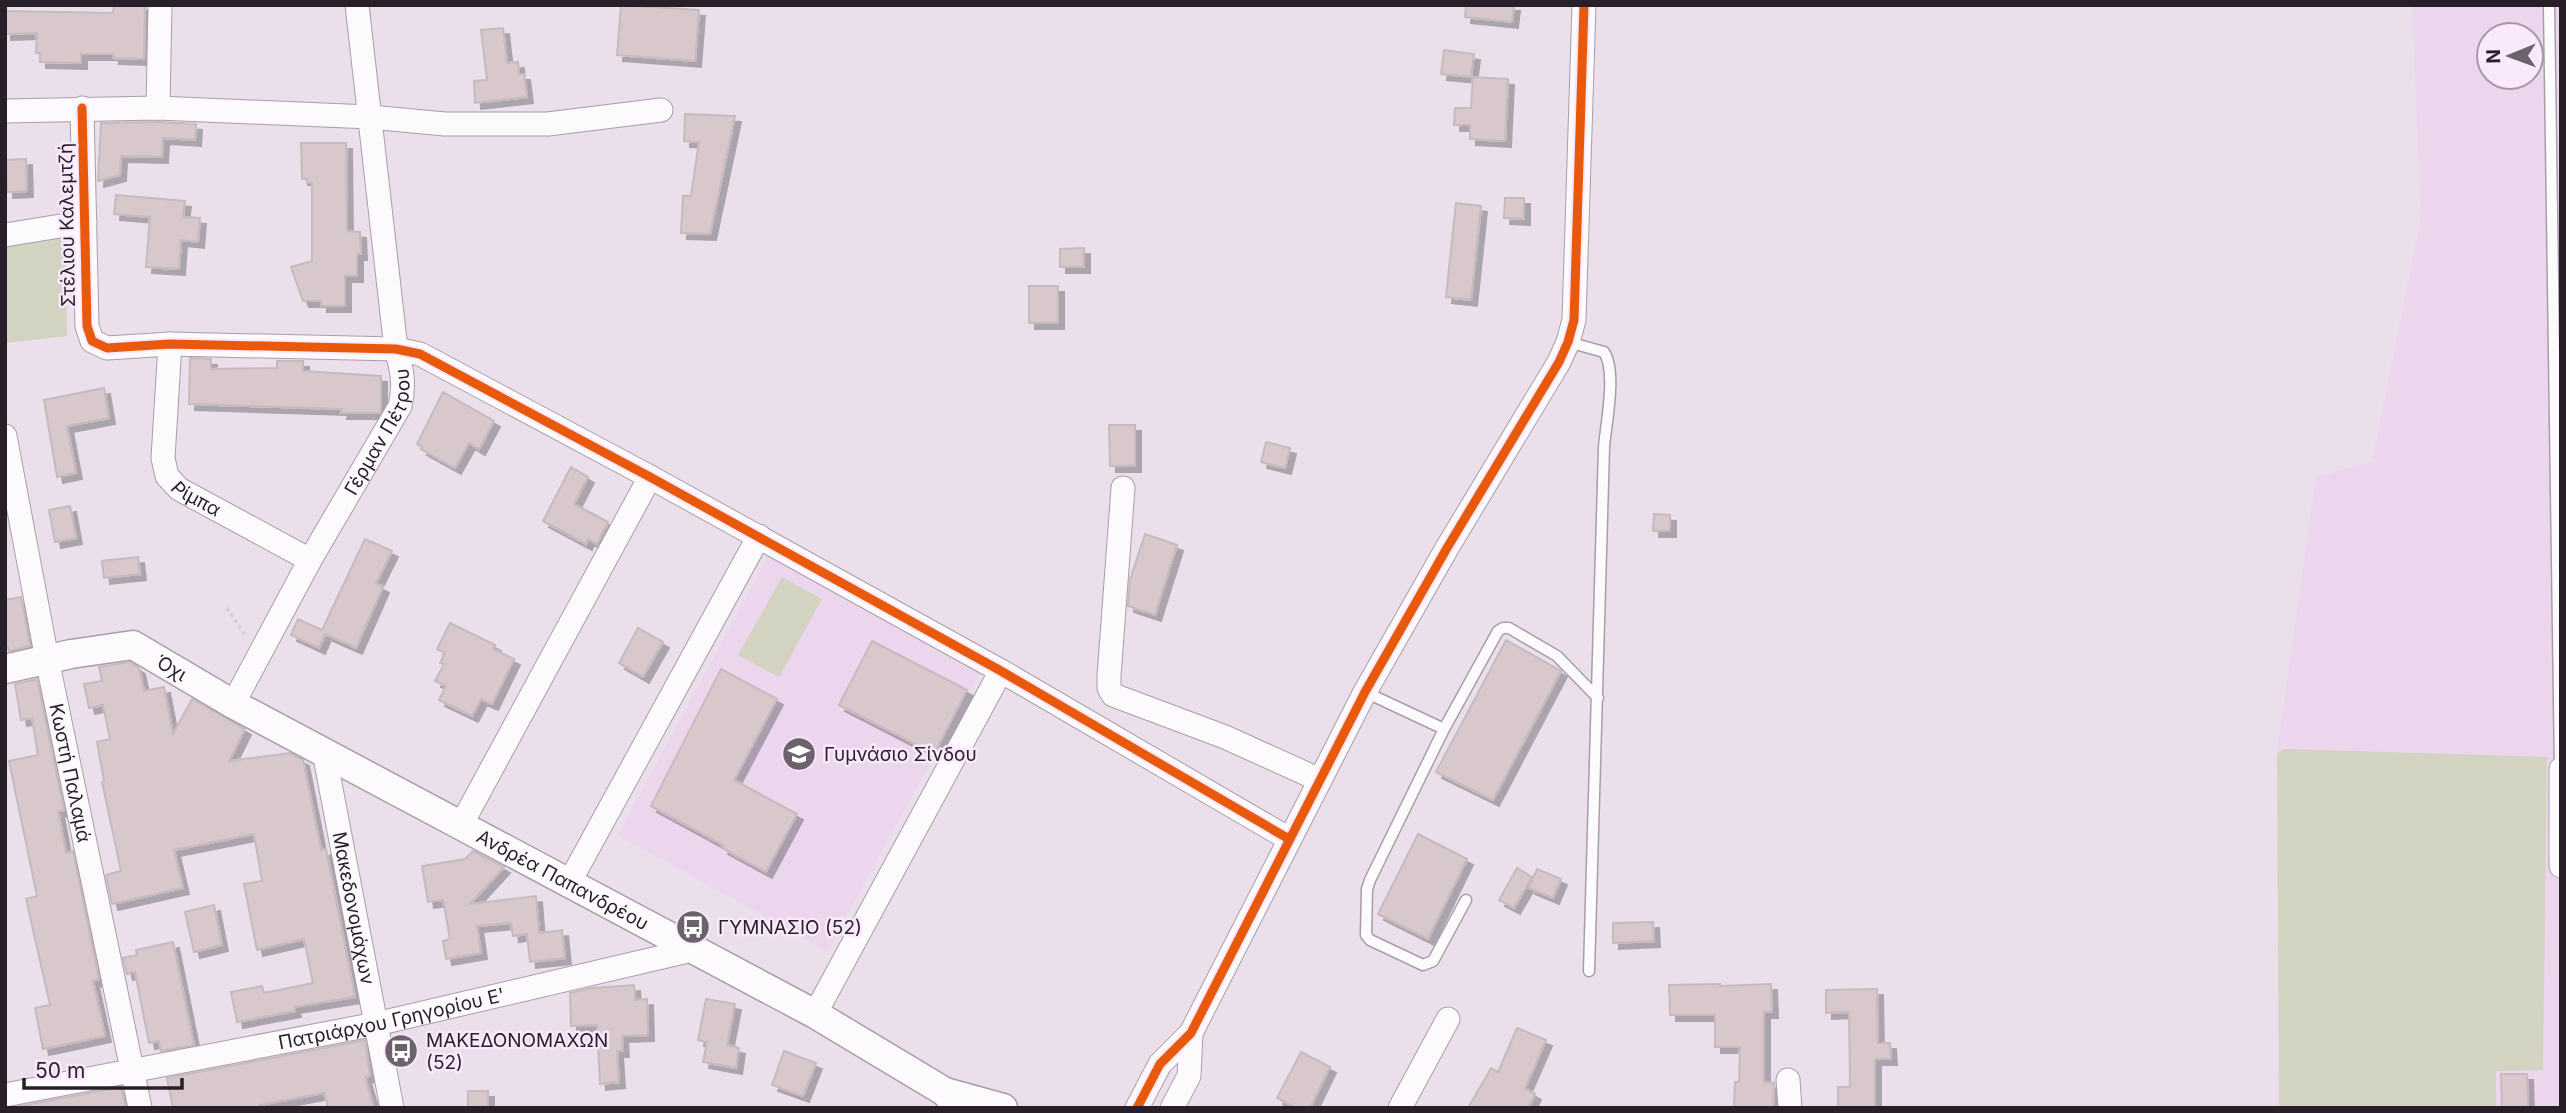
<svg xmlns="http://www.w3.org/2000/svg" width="2566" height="1113" viewBox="0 0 2566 1113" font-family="Inter,sans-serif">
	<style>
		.built { fill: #ebd6ed; fill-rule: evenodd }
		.green { fill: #d3d3c2 }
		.building { fill: #d8c8cc; stroke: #c6babf; stroke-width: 2; filter: url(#shadow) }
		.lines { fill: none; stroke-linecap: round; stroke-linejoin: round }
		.service-casing { stroke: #a79ea8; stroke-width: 13 }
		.minor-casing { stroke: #a79ea8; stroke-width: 25 }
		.tertiary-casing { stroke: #a79ea8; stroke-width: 31 }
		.path { stroke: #d3d0d4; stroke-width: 3.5; stroke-dasharray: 3.5 3.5; stroke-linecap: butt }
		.service { stroke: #fcfafc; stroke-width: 10 }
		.minor { stroke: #fcfafc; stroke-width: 23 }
		.tertiary { stroke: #fcfafc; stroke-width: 28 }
		.cycleway-casing { stroke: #fae8fc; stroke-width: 13 }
		.cycleway { stroke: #e8590c; stroke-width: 9 }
		.labels { text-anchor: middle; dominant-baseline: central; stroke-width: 5; stroke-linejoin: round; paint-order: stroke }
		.street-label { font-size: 19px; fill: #281f28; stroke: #fae8fc }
		.poi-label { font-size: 19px; fill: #281f28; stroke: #fae8fc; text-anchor: start }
	</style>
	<defs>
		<filter id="shadow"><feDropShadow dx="6" dy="6" stdDeviation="0" flood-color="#0004"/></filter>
	</defs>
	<rect width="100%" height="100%" fill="#ebdfec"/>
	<path class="built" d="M2412 5H2561V1108H2279L2277 753 2316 477 2372 462 2421 217ZM2489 35H2531V77H2489Z
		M769 555 980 673 827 951 618 835Z"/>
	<path class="green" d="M66 232 67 336 6 343 5 243Z
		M782 577 822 599 779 677 738 655Z
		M2283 749 2547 757 2543 1070 2496 1071V1108H2279L2277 754Z"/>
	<path class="building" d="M114 5H145L144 59 113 58V54H81V63L40 62V53H36L37 33 5 34V11L113 13Z
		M621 5 699 10 695 61 617 55Z
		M1466 5H1514L1512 22 1465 17Z
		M503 28 507 63 518 62 519 74H524L527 97 475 103 474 81 487 80 481 30Z
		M1444 50 1474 54 1471 77 1441 74Z
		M1473 77 1508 79 1505 141 1470 139V125H1454L1455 108H1471Z
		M685 114 735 116 710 234 681 233 683 196H691L699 142 684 141Z
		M158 122 196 124 195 140 163 138 162 157 121 156 120 175 98 181 101 123Z
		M301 143H346L347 231 360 232 361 254H357V276H345V306H321V301H303L291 267 312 261V183H307V179H302Z
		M26 159 27 191 7 192 6 160Z
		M116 195 185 201 183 217 200 218 198 242 181 240 179 269 146 267 150 217 114 214Z
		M1505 198H1524V219L1504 218Z
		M1456 203 1481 206 1471 300 1446 297Z
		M1084 248V267H1060V249Z
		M1029 286H1058V323H1029Z
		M190 358 211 359V369L277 368V361H303V371L381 376V411L379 413H341L342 409 189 404Z
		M104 388 109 418 67 426 76 473 57 477 44 400Z
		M443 392 494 421 479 449 469 443 455 468 421 449 422 447 417 444Z
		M1109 425H1135V466H1110Z
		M1266 442 1290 448 1285 468 1261 462Z
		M571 467 588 477 574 504 608 522 597 544 588 539 586 544 543 521Z
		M70 506 76 538 55 542 49 510Z
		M1654 514 1670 515V531H1653Z
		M1145 534 1177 545 1155 615 1128 606 1130 580Z
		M365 539 392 551 376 583 383 587 356 648 325 634 319 648 291 635 298 619 322 630Z
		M138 557 140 574 104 578 102 561Z
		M21 597 30 646 9 651 8 647 5 648V600Z
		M450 623 495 645 493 649 514 659 492 704 481 699 472 716 439 700 446 686 435 681 444 664 440 663 445 653 437 649Z
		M638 628 663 642 643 677 619 663Z
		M1506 640 1561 671 1493 800 1436 772Z
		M872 641 967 690 934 754 839 705Z
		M130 662 139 668 144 691 164 687 173 734 192 699 245 729 229 761 290 753 303 760 321 850 326 849 355 997 294 1007 295 1011 237 1022 231 992 262 986 264 993 313 983 304 939 257 950 244 884 262 881 254 834 174 850 183 888 112 904 106 875 121 871 102 782 104 781 97 742 110 739 103 705 89 708 84 684 102 681 99 667Z
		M721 669 777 699 734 780 797 814 766 872 722 848 723 845 651 806Z
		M37 679 64 810 58 811 66 853 73 851 99 979 93 981 105 1036 43 1049 35 1008 50 1005 26 899 37 896 9 761 38 755 32 718 21 720 15 684Z
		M1418 834 1467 859 1428 939 1378 914Z
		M473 851 504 867 470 904 536 896 539 933 562 930 565 958 530 962 527 934 513 936 511 923 477 926 481 953 446 959 443 941 450 939 443 900 428 902 422 866 465 859Z
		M1517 868 1532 877 1514 908 1499 900Z
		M1537 869 1561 879 1553 898 1529 888Z
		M214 905 222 945 194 952 185 912Z
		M1653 922 1654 941 1613 943V923Z
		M173 942 194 1045 161 1051 159 1041 149 1043 135 972 127 974 123 958 137 955 136 950Z
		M1720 984V986L1771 984 1772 1012H1764V1082L1774 1083 1773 1108H1734L1735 1082H1739L1740 1047H1715V1015H1670L1669 985Z
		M634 985 635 1000 647 999 648 1035 622 1036 623 1051H617L619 1082 600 1084 597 1025 571 1026 570 993 592 988Z
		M1877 989 1878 1043H1890L1891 1059H1875V1108H1838V1087H1850L1849 1012 1826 1013V990Z
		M706 999 735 1004 727 1045 739 1048 736 1068 703 1062 707 1042 698 1040Z
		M1517 1028 1546 1040 1525 1088 1535 1094 1528 1108H1468L1491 1068 1498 1072Z
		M365 1040 370 1076 365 1077 374 1108H328L324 1093 260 1105 261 1108H173L167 1078Z
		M784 1051 816 1063 803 1096 772 1085Z
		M1301 1052 1330 1067 1310 1108H1296L1277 1098Z
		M2501 1074H2527L2528 1108H2502Z
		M121 1087 126 1108H15V1107Z
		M468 1091H488V1108H468Z"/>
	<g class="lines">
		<g class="service-casing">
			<path id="service" d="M2549 5 2560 769
				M1568 342 1604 352C1617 371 1606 423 1604 447L1589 971
				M1365 692 1444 729 1498 631 1503 628H1509L1557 656 1598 698
				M1444 729 1370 880 1367 889 1366 935 1370 940 1423 965 1433 961 1466 900"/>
		</g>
		<g class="minor-casing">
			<g id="minor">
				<path d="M82 108 87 326 92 341 107 348 170 344 396 349 420 354 650 477 1001 671 1289 839"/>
				<path d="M158 108 160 5"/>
				<path d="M5 111 158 108 370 117 445 124H548L661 110"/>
				<path d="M5 235 85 222"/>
				<path id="s1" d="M170 344 163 458 167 476 179 489 310 560"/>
				<path id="s2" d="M5 436 47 659 140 1108"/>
				<path d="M1123 488 1109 676V688L1113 695 1225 737 1320 780"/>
				<path id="s3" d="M233 704 310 560 400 406C405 385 402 369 396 349L357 5"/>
				<path id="s4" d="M324 752 392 1108"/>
				<path d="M2561 769V866"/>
				<path d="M461 825 650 477"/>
				<path d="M569 883 759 536"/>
				<path d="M815 1014 1001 671"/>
				<path d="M1788 1080 1790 1108"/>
				<path id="s5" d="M5 1095 376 1024 692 950"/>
				<path d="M1137 1108 1160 1064 1191 1033 1365 692 1447 548 1559 362 1568 342 1574 320 1584 5"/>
				<path d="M1172 1108 1189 1076 1191 1033"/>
				<path d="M1400 1108 1448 1019"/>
			</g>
		</g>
		<g class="tertiary-casing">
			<g id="tertiary">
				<path id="s6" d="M5 669 71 654 133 645 233 704 815 1014 945 1092 959 1108"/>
				<path d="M945 1092 1003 1108"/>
			</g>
		</g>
		<path class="path" d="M227 608 245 635"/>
		<use href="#service" class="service"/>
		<use href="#minor" class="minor"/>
		<use href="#tertiary" class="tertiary"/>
		<g class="cycleway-casing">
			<path id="cycleway" d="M82 108 87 326 92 341 107 348 170 344 396 349 420 354 650 477 1001 671 1289 839
				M1137 1108 1160 1064 1191 1033 1365 692 1447 548 1559 362 1568 342 1574 320 1584 5"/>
		</g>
		<use href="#cycleway" class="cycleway"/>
	</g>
	<defs>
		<g id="school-disc" transform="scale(1.75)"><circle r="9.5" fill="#6c626d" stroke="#fae8fc"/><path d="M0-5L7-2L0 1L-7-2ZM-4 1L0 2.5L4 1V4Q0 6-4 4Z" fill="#fff"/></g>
		<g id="bus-disc" transform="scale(1.75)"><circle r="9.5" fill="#6c626d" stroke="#fae8fc"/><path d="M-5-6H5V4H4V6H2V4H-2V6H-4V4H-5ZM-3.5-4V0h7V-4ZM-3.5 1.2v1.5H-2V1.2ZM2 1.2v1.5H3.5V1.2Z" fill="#fff"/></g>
	</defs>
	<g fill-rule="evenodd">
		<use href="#school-disc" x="799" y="754"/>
		<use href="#bus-disc" x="693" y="927"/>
		<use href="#bus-disc" x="401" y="1051"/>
	</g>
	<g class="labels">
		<g class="street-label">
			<text transform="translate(67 225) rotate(-91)">Στέλιου Καλεμτζή</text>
			<text stroke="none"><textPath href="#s3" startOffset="310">Γέρμαν Πέτρου</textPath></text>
			<text stroke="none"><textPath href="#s1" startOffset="170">Ρίμπα</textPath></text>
			<text stroke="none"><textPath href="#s6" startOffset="175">Όχι</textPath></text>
			<text stroke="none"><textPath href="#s2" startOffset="343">Κωστή Παλαμά</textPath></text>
			<text stroke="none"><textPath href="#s6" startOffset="620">Ανδρέα Παπανδρέου</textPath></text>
			<text stroke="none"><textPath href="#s4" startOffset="159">Μακεδονομάχων</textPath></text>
			<text stroke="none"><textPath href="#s5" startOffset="394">Πατριάρχου Γρηγορίου Ε'</textPath></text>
		</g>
		<g class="poi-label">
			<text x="824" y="754">Γυμνάσιο Σίνδου</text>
			<text x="718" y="927">ΓΥΜΝΑΣΙΟ (52)</text>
			<text x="426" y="1040">ΜΑΚΕΔΟΝΟΜΑΧΩΝ<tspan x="426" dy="22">(52)</tspan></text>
		</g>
	</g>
	<rect width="2566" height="1113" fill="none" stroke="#281f28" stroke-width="14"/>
	<g transform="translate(2510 56) rotate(269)"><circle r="33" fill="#fae8fc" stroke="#a698a7" stroke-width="2"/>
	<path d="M0-5L12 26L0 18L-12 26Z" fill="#6c626d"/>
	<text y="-10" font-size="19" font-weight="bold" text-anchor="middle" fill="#281f28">N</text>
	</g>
	<path d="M24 1078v10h158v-10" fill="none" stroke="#281f28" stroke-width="3.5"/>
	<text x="35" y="1078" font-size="21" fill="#281f28" stroke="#fae8fc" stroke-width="5" paint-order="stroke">50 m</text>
</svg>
